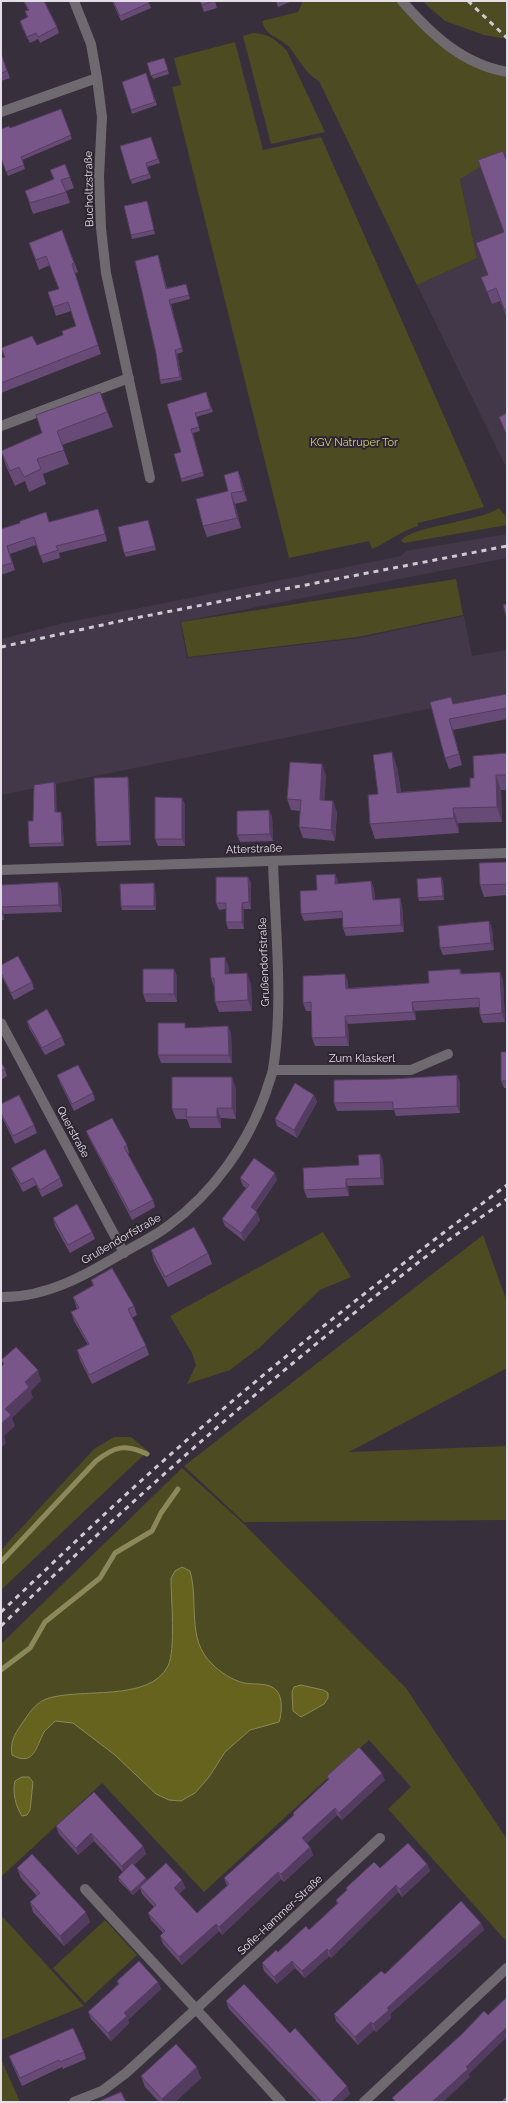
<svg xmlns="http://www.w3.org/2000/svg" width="508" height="2103" viewBox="0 0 508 2103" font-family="Raleway,sans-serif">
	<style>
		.built { fill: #433849 }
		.green { fill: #4d4b22 }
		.water { fill: #66631e; stroke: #8c885a }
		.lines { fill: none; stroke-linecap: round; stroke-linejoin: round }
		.stream { stroke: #8c885a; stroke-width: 5 }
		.minor { stroke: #6e6a70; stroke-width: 10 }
		.tertiary { stroke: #6e6a70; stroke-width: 10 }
		.rail { stroke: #cec9d2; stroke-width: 3; stroke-dasharray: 5 5; stroke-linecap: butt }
		.wall { fill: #674a76 }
		.shaded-wall { fill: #543c60 }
		.building { fill: #785689; stroke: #543c60 }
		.labels { text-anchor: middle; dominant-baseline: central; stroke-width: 4; stroke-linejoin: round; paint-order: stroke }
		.street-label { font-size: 11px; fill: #e4dfe7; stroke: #2d2531 }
		.park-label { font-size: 11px; fill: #d5d172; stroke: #2d2531 }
	</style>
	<rect width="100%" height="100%" fill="#372f3b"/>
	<path class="built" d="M502 154 507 155V469L417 285 477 258 460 178Z
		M507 534V558L180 622 187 658 359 638 464 616 472 656 507 650V693L1 795V639L64 623 401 556 406 551Z"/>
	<path class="green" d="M303 1H402L436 37 507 72V155L502 154 460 179 477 258 417 285 319 81C304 73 299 58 288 46 278 36 266 37 262 21L298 12Z
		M422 1H507V39L484 35 445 21Z
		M253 33C269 34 276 40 287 51L325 132 271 144 243 36Z
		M235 42 263 150 321 137 484 507 418 523V526C401 531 388 542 372 549L369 541 289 558 172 87 181 85 174 58Z
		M499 508 507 518V525L404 543 401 541C410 526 479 522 499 508Z
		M456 579 463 615 358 637 188 657 181 622Z
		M323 1232 351 1277 320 1290 259 1348 230 1370 187 1384 196 1365 192 1353 170 1316Z
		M483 1235 507 1302V1368L349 1452 507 1446V1520L244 1522 184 1466Z
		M114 1437H131L148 1451 1 1590V1550L94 1449Z
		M182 1468 244 1524 406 1688 507 1839V1942L388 1809 411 1787 369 1740 204 1892 102 1783 1 1877V1644Z
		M1 1915 84 2006 1 2040Z
		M105 1920 137 1955 85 2003 53 1968Z
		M1 2059 20 2102H1Z"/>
	<path class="water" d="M182 1567 190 1571C199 1602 186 1639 212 1664 220 1672 232 1680 244 1683 253 1685 269 1682 276 1690 283 1696 282 1714 279 1722L250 1730 225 1752 209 1777 195 1793 181 1801 169 1800 156 1794 115 1755 73 1723 55 1721C52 1725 47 1728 44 1732 36 1747 34 1767 12 1755 10 1743 14 1735 21 1725 28 1715 34 1704 46 1699 80 1687 149 1703 168 1666 176 1650 171 1598 171 1578L175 1571Z
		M301 1685 323 1690 328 1693V1698L324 1704 301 1717 293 1711 292 1692 294 1687Z
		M22 1777H29L33 1782 30 1810 27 1815 22 1816C16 1807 12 1792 15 1781Z"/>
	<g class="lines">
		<path class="stream" d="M1 1562 96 1461C114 1447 125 1443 147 1454
			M1 1670 30 1648 45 1622 100 1578 115 1553 152 1531 161 1513 178 1489"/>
		<path class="minor" d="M74 1 91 44 97 78 102 117 99 177 101 228 106 273 150 478
			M402 1C431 34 462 64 507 72
			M1 112 97 78
			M1 426 129 378
			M1 1023 124 1253
			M273 1070H411L448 1054
			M1 1297C47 1298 88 1274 126 1251 140 1243 155 1236 168 1226 213 1193 248 1144 266 1092 268 1084 272 1076 273 1069 284 1002 275 928 273 861
			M85 1889 196 2009 380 1838
			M74 2102 102 2091 126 2073 196 2009 281 2102
			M364 2102 507 1968"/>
		<path class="tertiary" d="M1 870 507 853"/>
		<path class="rail" d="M468 1 507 38
			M1 647 125 620 507 546
			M1 1612C48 1568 94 1523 142 1480 258 1375 381 1279 507 1185
			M1 1626C131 1500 267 1380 410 1269 441 1244 475 1222 507 1199"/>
	</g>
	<path class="wall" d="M23 1H44L57 27 59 33 40 43 38 39 30 43 22 28 20 21 27 17 25 11 28 10Z
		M112 1H148L151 8 121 21Z
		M200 1H215L217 8 204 12Z
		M276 1H292L278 7Z
		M1 53 10 78 1 81Z
		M164 58 169 74 153 79 147 63Z
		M146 73 157 105 132 114 122 82Z
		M61 109 72 139 22 160 25 169 8 176 1 158 10 128Z
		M151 137 160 163 147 167 151 178 132 184 120 146Z
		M507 162V318L500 301 492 304 481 277 488 275 504 232Z
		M65 164 74 188 66 191 70 203 33 214 25 191 53 180Z
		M147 201 155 234 132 239 131 235Z
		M62 230 78 272 75 273 101 354 1 393V358L4 357 1 349 37 345 63 335 76 326 71 311 56 316 48 292 59 289 50 265 39 270 29 243Z
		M159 259 167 288 186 284 190 299 171 304 183 352 177 354 182 380 161 384 160 380Z
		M100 392 113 427 62 445 69 464 43 474 46 484 29 492 25 481 15 486 6 466 1 451 42 433Z
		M206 392 213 412 196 417 200 431 193 433 204 476 182 482 181 479V452L167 404Z
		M238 471 242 482 247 501 235 504 241 528 207 537 203 526 228 491Z
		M101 516 107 541 59 553 60 558 43 563 36 545 10 554 15 570 1 575V529L50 522Z
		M148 520 156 550 126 557 124 553Z
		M507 696V719L453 730 462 765 449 769 445 758 430 702 454 704Z
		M507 753V790H501L502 822 458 823 459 833 375 839 370 824 378 794 397 767 401 792 470 787Z
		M326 775 324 800 337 812 335 841 303 838 299 827 300 811 291 810 287 799Z
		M129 781 131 845 97 846 96 842Z
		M54 782 56 785V812L62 815 64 846 30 847 29 844 33 821Z
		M182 798 185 805V846H158L155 839Z
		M269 810 272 817 273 841 240 842 237 835Z
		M507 862V895L484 897 480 885Z
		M335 874 338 881V884L371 881 374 889 375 900 400 898 402 906 404 932 346 936 343 928 342 918 304 921 301 914 317 890Z
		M248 877 251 883V909H244V929H228L226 922V909L219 910 216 903Z
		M441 877 443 881 444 900 419 901 418 898Z
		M1 885 61 889 62 912 4 914V920H1Z
		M155 887 156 910H122L121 906Z
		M489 921 492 929 494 950 443 955 440 948Z
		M1 965 32 982 34 989 14 1000 1 975Z
		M229 968V974L251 984 252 1011 219 1012 215 1002V989L211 978Z
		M460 969 462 974 503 980 505 1022 483 1023 480 1015 479 1007 415 1011 416 1020 348 1024 349 1046H315L312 1038 311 1011H306L303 1003 345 974 348 983V988L429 983Z
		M177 976V1002H146L143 994Z
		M27 1021 62 1037 65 1045 45 1055 29 1028Z
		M228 1026 231 1034 232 1063H161L158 1055 187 1028Z
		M507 1052V1088H504L501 1081Z
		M1 1062 5 1069 7 1076 1 1080Z
		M57 1075 93 1093 95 1100 74 1111 60 1083Z
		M460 1082V1113L396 1116 394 1110 337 1111 334 1103Z
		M236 1088V1119L221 1118V1128H190L187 1119H176L172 1109Z
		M314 1095 317 1102 297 1138 277 1126 275 1119Z
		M1 1104 34 1125 37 1133 15 1144 1 1115Z
		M86 1131 127 1145 129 1153 128 1154 153 1200 155 1207 132 1220 89 1138Z
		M380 1154 383 1161 384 1185 348 1186 349 1196 307 1198 304 1190 359 1165Z
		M11 1168 60 1178 63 1186 42 1197 36 1185 23 1192 14 1175Z
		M240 1178 277 1180 256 1211 260 1220 244 1241 225 1226 222 1219 246 1188 243 1186Z
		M53 1218 92 1232 95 1239 70 1253 55 1226Z
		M151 1250 208 1253 212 1264 168 1287 154 1261Z
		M91 1280 134 1306 137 1315 132 1318 146 1346 149 1355 92 1384 80 1360 77 1350 88 1345 74 1321 71 1312 77 1309 73 1297 93 1286Z
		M327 1776 385 1780 342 1820 337 1815 307 1843 310 1847 313 1855 284 1882 281 1879 222 1935 219 1931 182 1965 163 1944 160 1936 163 1933 151 1920 148 1913 154 1907 142 1894 140 1888 133 1895 119 1881 118 1877 123 1872 94 1841 78 1855 59 1834 56 1826 94 1792 143 1846 146 1854 134 1865 147 1880H182L185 1888 179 1894 197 1913 227 1886 224 1878 294 1815 293 1813 328 1780Z
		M427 1864 430 1871 402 1897 398 1892 331 1958 329 1956 305 1978 295 1968 277 1984 264 1971 262 1963 309 1930 337 1904 336 1900 347 1890 346 1888 380 1868Z
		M17 1868 90 1922 64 1946 33 1912 30 1902 37 1896 21 1878Z
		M481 1923 484 1930 390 2014 391 2018 376 2032 374 2030 358 2045 336 2021 334 2014 385 1974Z
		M117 1981 158 1982 161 1989 128 2020 129 2023 111 2041 91 2019 88 2012 118 1984Z
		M226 2001 350 2094 341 2102H317L229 2009Z
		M84 2052 86 2059 63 2069 62 2067 22 2086 12 2064 9 2056Z
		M141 2076 201 2078 175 2102H159L145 2087Z"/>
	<path class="shaded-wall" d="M147 201 149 205 155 234 154 230Z
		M175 350 177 354 182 380 180 377Z
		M238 471 242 482 247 501 243 491Z
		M231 493 235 504 241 528 237 518Z
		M98 509 101 516 107 541 105 534Z
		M449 719 453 730 462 765 459 754Z
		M392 752 397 767 403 808 397 793Z
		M322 764 326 775 324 810 320 800Z
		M496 775 501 790 502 822 497 807Z
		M128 777 129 781 131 845 130 841Z
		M54 782 56 785 57 816 55 812Z
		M182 798 185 805V846L182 839Z
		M333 801 337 812 335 841 331 830Z
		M453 808 458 823 459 833 454 818Z
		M269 810 272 817 273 841 270 834Z
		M61 812 62 815 64 846 62 843Z
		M335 874 338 881V891L335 884Z
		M248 877 251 883V909L249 902Z
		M441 877 443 881 444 900 443 896Z
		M371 881 374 889 375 907 373 900Z
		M58 882 61 889 62 912 59 905Z
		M154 883 155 887 156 910 154 906Z
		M400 898 402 906 404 932 401 925Z
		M242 903 244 909V929L242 922Z
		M1 907 4 914V920L1 913Z
		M489 921 492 929 494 950 491 943Z
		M225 957 229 968V985L225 974Z
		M174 969 177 976V1002L174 994Z
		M500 972 503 980 505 1022 502 1013Z
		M247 973 251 984 252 1011 248 1000Z
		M345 974 348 983 349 997 346 989Z
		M412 1002 415 1011 416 1020 413 1012Z
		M345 1016 348 1024 349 1046 346 1037Z
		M228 1026 231 1034 232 1063 229 1055Z
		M457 1075 460 1082V1113L457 1106Z
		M232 1077 236 1088V1119L232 1108Z
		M314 1095 317 1102 297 1138 294 1130Z
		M217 1108 221 1118V1128L217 1117Z
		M380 1154 383 1161 384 1185 381 1178Z
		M275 1173 277 1180 253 1214 251 1207Z
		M346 1179 348 1186 349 1196 346 1188Z
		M257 1212 260 1220 244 1241 241 1233Z
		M38 1370 41 1381 31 1391 33 1398 12 1418 15 1426 4 1436 6 1443 1 1448V1424L5 1409 25 1382Z
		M382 1773 385 1780 342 1820 339 1813Z
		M335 1808 337 1815 304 1846 302 1838Z
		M91 1833 94 1841 78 1855 76 1848Z
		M143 1846 146 1854 124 1874 122 1866Z
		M310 1847 313 1855 284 1882 281 1874Z
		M427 1864 430 1871 402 1897 400 1889Z
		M278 1872 281 1879 222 1935 219 1927Z
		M146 1878 147 1882 140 1887V1888L133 1895 131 1892Z
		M182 1880 185 1888 177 1896 174 1888Z
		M396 1885 398 1892 331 1958 329 1951Z
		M86 1912 90 1922 64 1946 60 1936Z
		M481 1923 484 1930 390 2014 391 2018 376 2032 373 2024 387 2008Z
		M216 1924 219 1931 182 1965 179 1957Z
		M327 1949 329 1956 305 1978 302 1971Z
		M292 1961 295 1968 277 1984 274 1977Z
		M158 1982 161 1989 128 2020 129 2023 111 2041 108 2033 124 2013Z
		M371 2022 374 2030 358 2045 355 2037Z
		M507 2027V2037L469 2074 470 2077 443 2102H433V2101L466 2067Z
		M197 2067 201 2078 175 2102H163L162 2099Z
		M347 2086 350 2094 341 2102H331Z"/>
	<path class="building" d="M24 1H44L57 27 38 37 36 33 27 37 20 21 28 17 25 11 29 10Z
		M113 1H148L149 3 120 16Z
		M200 1H213L202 5Z
		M1 53 7 71 1 73Z
		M164 58 168 70 151 76 147 63Z
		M146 73 155 102 131 110 122 82Z
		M61 109 71 135 21 157 24 165 6 172 1 158V129L9 126 10 128Z
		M151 137 158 159 146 163 149 174 130 180 120 146Z
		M503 151 507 162V310L505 311 496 288 487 292 481 277 488 275 476 243 504 232 478 160Z
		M65 164 70 177 61 180 66 192 30 203 25 191 54 179 50 170Z
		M147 201 154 230 131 235 124 206Z
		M62 230 74 263 72 264 98 345 1 383V358L5 357 1 348 32 336 37 345 63 335 62 331 76 326 68 302 53 307 48 292 59 289 46 256 36 260 29 243Z
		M158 255 166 289 186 284 189 295 169 300 182 348 175 350 180 377 160 380 156 353 135 261Z
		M100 392 107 412 57 431 64 450 37 459 41 469 24 477 19 467 10 471 1 451 42 433 36 415Z
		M206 392 211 409 195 413 199 427 191 429 203 472 181 479 174 454 181 452 167 404Z
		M507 413V436L499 417Z
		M238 471 243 491 231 493 237 518 203 526 196 499 228 491 224 475Z
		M98 509 105 534 56 546 58 550 40 556 34 537 7 546 12 563 1 566V529L20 523V521L46 512 49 522Z
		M148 520 155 546 124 553 118 527Z
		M507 604V619L503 605Z
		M506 694 507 697V708L449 719 459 754 445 758 430 702 451 697 453 704Z
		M392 752 397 793 470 787V778H474L473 756 507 753V775H496L497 807 453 808 454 818 370 824 368 795 378 794 373 755Z
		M290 762 322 764 320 800 333 801 331 830 299 827 301 800 287 799Z
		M128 777 130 841 96 842 94 778Z
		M54 782 55 812H61L62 843 29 844 28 821H33L34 785Z
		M155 797 182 798V839H155Z
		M269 810 270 834 237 835V811Z
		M507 862V884L480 885 479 863Z
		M335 874V884L371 881 373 900 400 898 401 925 343 928 342 911 301 914 300 891 317 890 316 875Z
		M216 877H248L249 902 242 903V922H226V903H216Z
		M441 877 443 896 418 898 417 879Z
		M58 882 59 905 1 907V885Z
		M154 883V906H121L120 884Z
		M489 921 491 943 440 948 438 926Z
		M18 956 32 982 11 993 1 973V965Z
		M225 957V974L247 973 248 1000 215 1002 214 978H211L210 958Z
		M143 969H174V994H143Z
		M460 969V974L500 972 502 1013 480 1015 479 998 412 1002 413 1012 345 1016 346 1037 312 1038 311 1002 303 1003V976L345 974 346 989 429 983 428 971Z
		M47 1009 62 1037 42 1048 27 1021Z
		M158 1023H185V1028L228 1026 229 1055H158Z
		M501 1052H507V1081H501Z
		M1 1062 5 1069 1 1071Z
		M78 1065 93 1093 72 1104 57 1075Z
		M457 1075V1106L393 1109V1102L334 1103V1080L392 1079Z
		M172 1077H232V1108H217V1117H186L187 1109H172Z
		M295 1083 314 1095 294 1130 275 1119Z
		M19 1095 34 1125 13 1136 1 1113V1104Z
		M112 1118 127 1145 124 1147 153 1200 130 1212 86 1131Z
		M45 1149 60 1178 40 1190 33 1178 21 1184 11 1168Z
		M380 1154 381 1178 346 1179V1188L304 1190 303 1168 359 1165 358 1155Z
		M254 1158 275 1173 251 1207 257 1212 241 1233 222 1219 249 1185 240 1178Z
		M77 1204 92 1232 68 1245 53 1218Z
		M194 1227 208 1253 165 1277 151 1250Z
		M112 1268 134 1306 128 1309 146 1346 89 1375 77 1350 89 1344 71 1312 79 1308 73 1297 94 1285 91 1280Z
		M16 1347 38 1370 25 1382 29 1387 5 1409 11 1415 1 1424V1367L4 1364 1 1360Z
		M359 1747 382 1773 339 1813 335 1808 302 1838 310 1847 281 1874 278 1872 219 1927 216 1924 179 1957 160 1936 165 1931 148 1913 156 1905 140 1887 166 1863 182 1880 174 1888 197 1913 229 1884 224 1878 294 1815 293 1813 329 1779 327 1776Z
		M94 1792 143 1846 122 1866 91 1833 76 1848 56 1826Z
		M408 1843 427 1864 400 1889 396 1885 329 1951 327 1949 302 1971 292 1961 274 1977 262 1963 276 1950 278 1952 306 1926 309 1930 338 1903 336 1900 347 1890 346 1888 374 1862 380 1868Z
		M32 1854 86 1912 60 1936 30 1902 40 1893 17 1868Z
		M132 1863 146 1878 131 1892 118 1877Z
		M461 1901 481 1923 387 2008 389 2010 373 2024 371 2022 355 2037 334 2014 381 1971 385 1974Z
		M139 1961 158 1982 124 2013 127 2016 108 2033 88 2012 119 1984 117 1981Z
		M244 1984 290 2033 295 2028 347 2086 331 2102H322L226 2001Z
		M507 1997V2027L466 2067 468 2069 433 2101 434 2102H394L395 2101 392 2098 462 2034 484 2011 488 2015Z
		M73 2028 84 2052 60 2062 59 2060 20 2078 9 2056Z
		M176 2044 197 2067 162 2099 141 2076Z
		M121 2092 126 2102H97Z
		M507 2096V2102H501Z"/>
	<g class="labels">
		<g class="street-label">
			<text transform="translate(89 189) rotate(-91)">Bucholtzstraße</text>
			<text transform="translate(254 849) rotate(-2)">Atterstraße</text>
			<text transform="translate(264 962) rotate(-92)">Grußendorfstraße</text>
			<text x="362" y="1058">Zum Klaskerl</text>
			<text transform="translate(73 1132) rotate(62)">Querstraße</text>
			<text transform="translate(121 1239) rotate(-30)">Grußendorfstraße</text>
			<text transform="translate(280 1915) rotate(-43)">Sofie-Hammer-Straße</text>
		</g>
		<g class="park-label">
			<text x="354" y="442">KGV Natruper Tor</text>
		</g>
	</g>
	<rect width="508" height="2103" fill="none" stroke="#e4dfe7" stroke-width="4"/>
</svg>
